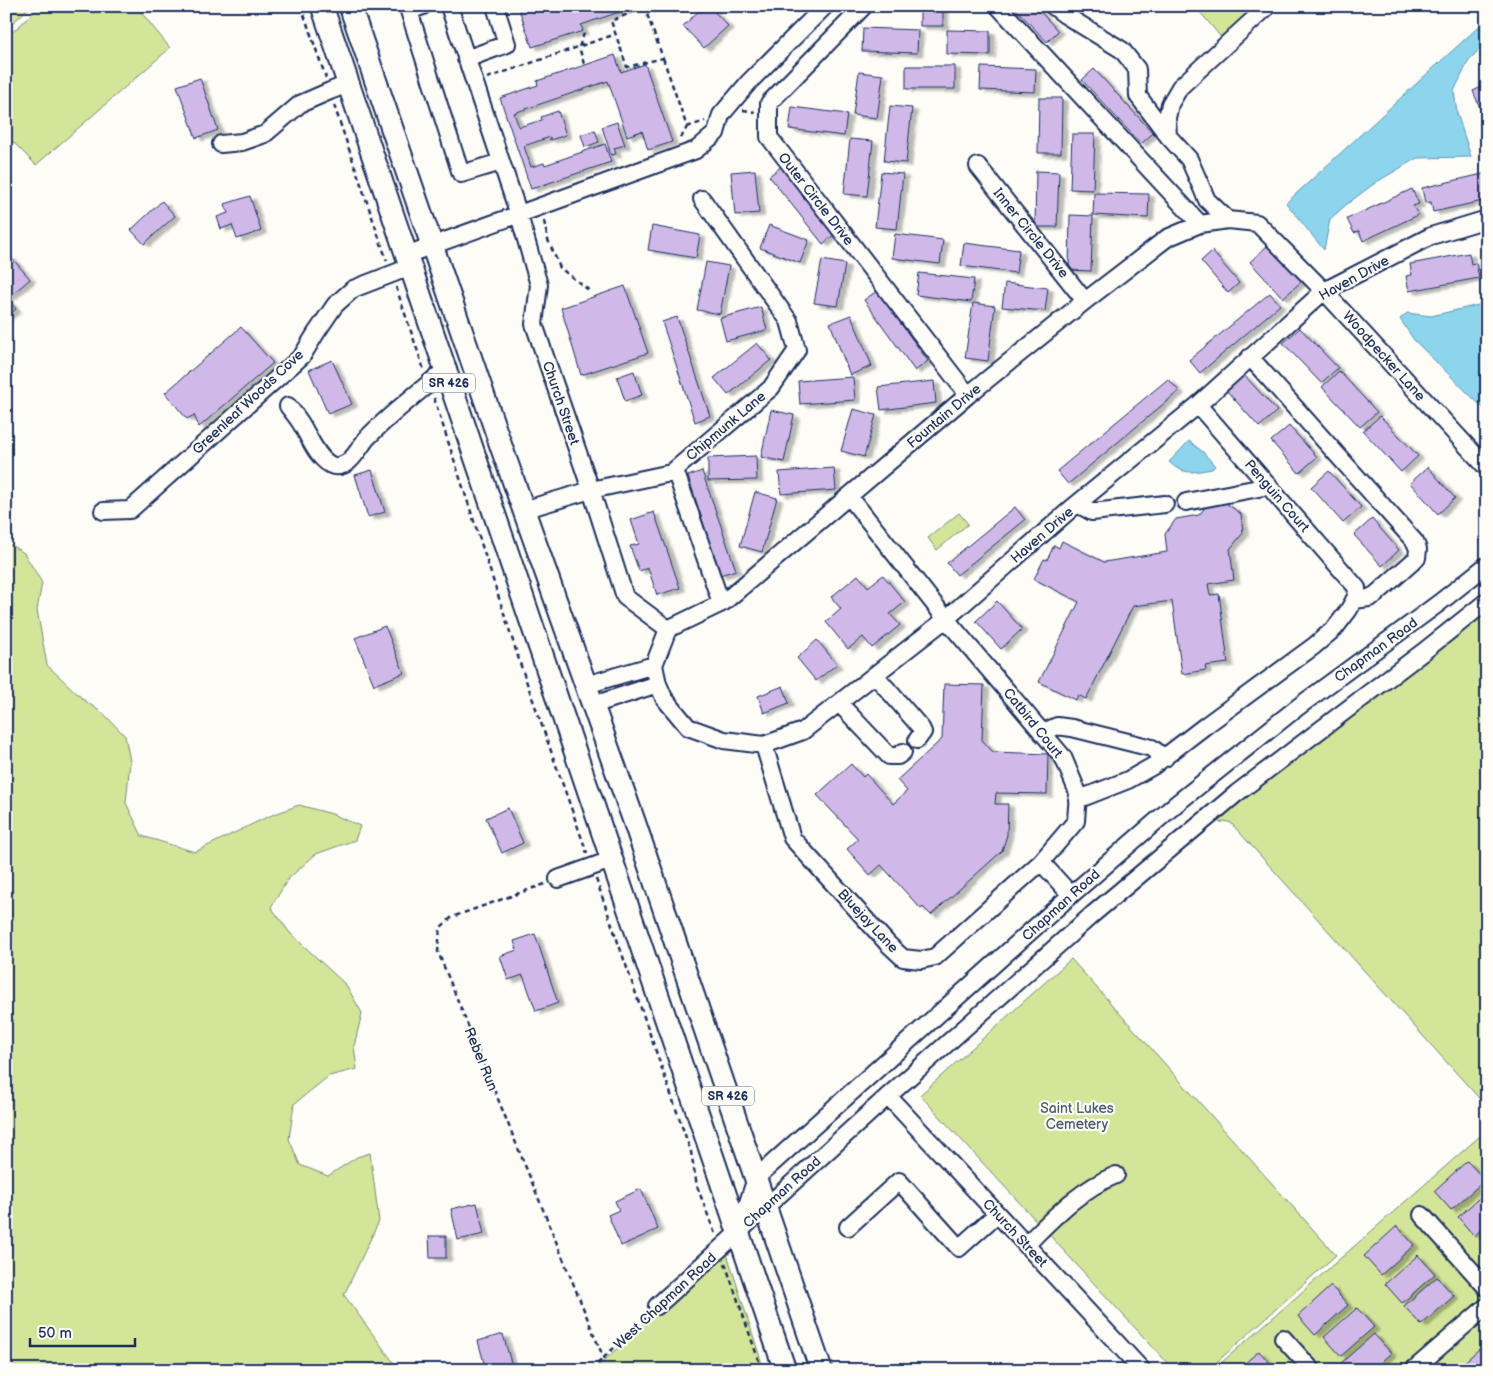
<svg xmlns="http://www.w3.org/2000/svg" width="1493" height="1376" viewBox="0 0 1493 1376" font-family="'Balsamiq Sans',sans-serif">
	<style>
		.green { fill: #d3e599; stroke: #778a7c }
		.water { fill: #8cd5ed; stroke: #5f93b4 }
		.building { fill: #d0b9e9; stroke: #1b2f5e; filter: url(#shadow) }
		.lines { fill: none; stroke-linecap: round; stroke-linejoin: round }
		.minor-casing { stroke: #1b2f5e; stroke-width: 20 }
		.major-casing { stroke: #1b2f5e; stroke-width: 25 }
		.path { stroke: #1b2f5e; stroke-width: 2.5; stroke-dasharray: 5 4; stroke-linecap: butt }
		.minor { stroke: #fdfcf7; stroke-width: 16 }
		.major { stroke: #fdfcf7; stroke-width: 21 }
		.labels { text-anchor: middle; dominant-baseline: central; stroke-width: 4.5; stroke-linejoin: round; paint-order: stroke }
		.shield { fill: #fdfcf7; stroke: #5f6c8c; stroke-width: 1 }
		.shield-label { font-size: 12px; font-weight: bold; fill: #1b2f5e }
		.street-label { font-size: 14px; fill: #1b2f5e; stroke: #fdfcf7 }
		.park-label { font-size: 14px; fill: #495c6d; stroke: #fdfcf7 }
	</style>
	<defs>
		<filter id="shadow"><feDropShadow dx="5.5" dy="3" stdDeviation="1" flood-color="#0004"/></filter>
	</defs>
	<rect width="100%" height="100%" fill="#fdfcf7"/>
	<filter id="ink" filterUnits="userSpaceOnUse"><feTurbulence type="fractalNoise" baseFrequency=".02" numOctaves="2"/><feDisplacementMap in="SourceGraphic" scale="10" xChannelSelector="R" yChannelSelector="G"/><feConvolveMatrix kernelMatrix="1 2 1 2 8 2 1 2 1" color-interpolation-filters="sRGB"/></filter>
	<g filter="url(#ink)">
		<path class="green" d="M6 6H31L6 29Z
			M41 6H136L170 48 36 165 6 135V38Z
			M1195 6H1263L1225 42Z
			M959 513 968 524 937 550 928 538Z
			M6 542 24 553 42 583 37 610 47 665 84 700 105 715 125 736 130 761 126 803 142 836 195 852 267 817 299 805 332 814 360 826 355 840 316 854 288 879 271 907 290 933 346 985 362 1013 354 1046 357 1069 329 1076 294 1104 289 1139 300 1165 328 1176 357 1157 370 1153 379 1221 344 1295 399 1370H6Z
			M1487 612V1107L1231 823 1225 821 1220 823 1217 820 1242 799 1428 659Z
			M1071 959 1336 1255 1208 1370H1174L920 1095Z
			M1487 1130V1370H1213Z
			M727 1254 764 1370H594L660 1309 664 1312Z"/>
		<path class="water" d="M1487 19V42L1469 60 1454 91 1457 113 1471 157 1417 158 1375 183 1347 204 1330 219 1324 250 1286 203Z
			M1487 303V412L1414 340 1400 319 1407 313 1431 316Z
			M1189 441 1203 452 1215 466 1212 469C1194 472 1184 476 1169 462Z"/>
		<path class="building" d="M518 6H630L631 8 581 25 583 31 532 47Z
			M704 6H709L728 26 704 48 683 26Z
			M920 6H943V26H920Z
			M1013 6H1035L1058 31 1047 42Z
			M863 28 918 30 917 53 862 51Z
			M947 30 990 31V55L947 54Z
			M615 55 621 72 645 64 672 142 648 150 642 131 627 136 608 81 514 113 519 127 542 120 541 117 558 111 566 135 550 140V137L524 146 531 167 544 163 545 165 605 144 611 162 531 189 500 98 538 85 537 81Z
			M906 66H955V89H906Z
			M981 67 1036 69 1035 92 980 90Z
			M1094 69 1153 133 1141 144 1082 80Z
			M859 72 883 75 877 118 853 115Z
			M200 78 218 130 196 138 177 86Z
			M1486 85 1487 87V125L1473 91Z
			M1039 98H1062L1061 153H1038Z
			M890 106 912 108 906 163 884 161Z
			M792 107 847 114 844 136 789 129Z
			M617 122 625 145 614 148 616 154 611 155 602 127Z
			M595 130 599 142 585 147 581 135Z
			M1072 134H1095L1093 190 1070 189Z
			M850 139 873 141 867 196 844 194Z
			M782 166 835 234 823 244 769 176Z
			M755 170 759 213 735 215 731 172Z
			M1036 171 1059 172 1057 227H1035Z
			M881 172 903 174 897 229 875 227Z
			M1487 173V200L1433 212 1431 202 1425 203 1422 188Z
			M1412 189 1419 204 1413 206 1418 215 1363 241 1359 231 1354 233 1347 219Z
			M1094 193 1149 194 1148 218 1093 215Z
			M250 196 261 231 237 239 232 225 221 229 217 217 228 213 225 204Z
			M162 201 175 216 144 244 131 230Z
			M1070 215 1093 216 1091 271 1069 270Z
			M769 225 809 240 800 263 760 248Z
			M652 226 700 235 696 258 648 250Z
			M895 234 943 240 940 264 892 258Z
			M964 243 1019 250 1016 273 961 266Z
			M1269 244 1303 280 1283 298 1250 262Z
			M1212 251 1239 283 1228 293 1201 261Z
			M1469 253 1471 264 1476 263 1479 278 1409 291 1406 276 1412 275 1410 264Z
			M11 257 30 279 7 299 16 309 6 317V261Z
			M822 260 845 264 838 306 814 303Z
			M706 262 729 266 720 314 697 310Z
			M919 273 974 279 971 302 916 295Z
			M1005 283 1048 288 1045 311 1002 307Z
			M625 286 648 353 581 375 561 308Z
			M877 291 928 361 915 371 864 300Z
			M1270 293 1280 305 1200 373 1189 360Z
			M973 303 995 306 988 361 965 358Z
			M761 307 767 330 726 341 720 318Z
			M851 315 872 366 850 375 830 323Z
			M677 317 710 416 695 422 662 322Z
			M241 327 273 363 199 427 194 415 187 419 165 393Z
			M1300 328 1338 368 1321 383 1283 343Z
			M757 343 771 360 728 395 714 378Z
			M332 360 352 404 328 414 309 370Z
			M634 371 642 395 625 401 617 377Z
			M1339 371 1377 412 1360 427 1322 387Z
			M1244 375 1277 411 1259 427 1227 391Z
			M853 377 855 400 800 404 798 381Z
			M1168 379 1179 391 1068 484 1057 471Z
			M934 381 936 403 881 410 878 387Z
			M853 409 876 415 864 457 841 451Z
			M771 410 794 415 784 462 761 457Z
			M1380 416 1418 456 1401 472 1363 431Z
			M1289 426 1317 457 1299 473 1271 441Z
			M756 456 757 480 708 481V458Z
			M1428 467 1455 498 1438 514 1410 483Z
			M834 468 836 490 781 494 779 472Z
			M372 470 385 512 368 517 355 475Z
			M702 471 736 570 720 575 688 476Z
			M1329 471 1361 507 1343 523 1311 487Z
			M755 492 777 498 762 552 740 546Z
			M1226 503 1241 514 1243 533 1230 549 1234 580 1208 584 1210 595 1219 594 1228 663 1205 666 1206 670 1182 674 1172 601 1133 606 1086 699 1078 695 1076 700 1039 682 1079 602 1034 579 1044 559 1047 560 1054 545 1059 548 1062 541 1104 562 1167 552 1165 534 1176 519 1199 515 1207 505Z
			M1015 507 1025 520 957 575 947 563Z
			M654 512 680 588 657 595 648 568 639 571 630 546 639 544 631 520Z
			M1372 519 1399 550 1382 566 1354 535Z
			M858 575 868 587 883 575 905 602 890 614 900 625 872 648 863 637 848 649 826 622 841 609 831 597Z
			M997 601 1022 629 1001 649 976 621Z
			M385 626 404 673 374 685 355 638Z
			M817 640 837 664 816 681 797 658Z
			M944 684 984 685 982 740 993 752 1048 754 1047 794 996 793 995 804H1008L1007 835 1002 851 931 915 923 907 921 909 881 865 870 875 847 849 858 839 817 795 851 764 863 777 866 774 893 804 907 791 897 780 942 739Z
			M783 686 789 703 764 713 758 696Z
			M508 808 523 843 502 853 486 818Z
			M535 934 558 1003 536 1011 523 975 508 980 500 956 517 950 514 941Z
			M1467 1161 1485 1180 1451 1210 1434 1191Z
			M641 1189 658 1229 621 1246 608 1215 619 1210 615 1201Z
			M1487 1191V1225L1474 1236 1458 1217Z
			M477 1203 484 1234 458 1240 451 1209Z
			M1397 1226 1414 1245 1381 1275 1364 1256Z
			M429 1236H446V1258H430Z
			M1418 1255 1435 1274 1402 1303 1385 1284Z
			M1437 1277 1454 1296 1421 1325 1404 1306Z
			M1331 1286 1348 1305 1315 1335 1298 1316Z
			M1357 1308 1374 1327 1341 1356 1324 1337Z
			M503 1334 513 1370H486L478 1341Z
			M1374 1334 1391 1353 1372 1370H1347L1341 1363Z
			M1487 1342V1370H1463L1460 1366Z
			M1259 1351 1276 1370H1237Z"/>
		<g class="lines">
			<g class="minor-casing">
				<path id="minor" d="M423 6 409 11 461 174 501 162
					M449 6 519 215 539 285 534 324 591 490 625 597 668 629 654 665 658 684 664 698 688 727 724 740 764 745 803 731 946 619 1072 508 1198 405 1324 291 1431 236 1487 219
					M864 6 769 103V137L968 395
					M998 6 1200 224
					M1053 6 1065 15 1122 50 1137 69 1138 96 1168 136 1189 159 1207 200 1228 220
					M466 59 507 44 495 6
					M1168 136 1167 118 1170 104 1180 87 1268 6
					M221 144 242 142 265 134 300 104 330 91 348 84
					M978 166 1085 301
					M406 255 696 150 716 133 721 115 749 82 825 6
					M1250 357 1415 542 1418 549 1417 558 1375 595 1369 598 1354 600
					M288 406C292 411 296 416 300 422 308 434 318 462 334 466 350 469 359 447 367 438 391 413 419 392 445 370
					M675 470 721 603
					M849 496 946 619 1063 757 1078 793 1076 821 1041 862
					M1186 502 1269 486
					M1078 504 1092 512 1165 504
					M523 510 591 490 671 473 771 388 797 350 789 321 702 199
					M103 511 130 510 302 356 316 333 335 305 353 289 410 267
					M668 629 724 602 968 395 1085 301 1167 238 1200 224 1228 220 1257 223 1324 291 1487 468
					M875 675 921 728 923 732 917 740
					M586 685 654 665
					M839 703 889 756H898L903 752
					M593 705 658 684
					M1042 733 1057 726 1072 728 1152 748 1165 758
					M764 745 792 838 888 944 903 958 921 960 935 957 1041 862 1071 895
					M1077 800 1128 780 1153 766 1205 726 1314 646 1335 628 1348 611 1356 597 1357 588 1198 405
					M558 879 611 860
					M888 1096 1142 1370
					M1422 1215 1487 1288
					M848 1227 899 1181 959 1248 997 1214
					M739 1230 756 1178 1071 895 1176 804 1298 707 1439 603 1487 565
					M1026 1245C1053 1218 1080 1189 1116 1175
					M657 1306 888 1096 1093 914 1237 793 1423 652 1487 601
					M1283 1338 1312 1370
					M1413 1370 1487 1306"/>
			</g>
			<g class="major-casing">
				<path id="major" d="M322 6 785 1370
					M350 6 501 446 634 821 821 1370"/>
			</g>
			<path class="path" d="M301 6 326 78
				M644 6 663 58 627 67 611 21 645 7
				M663 58 687 127 680 140
				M584 64 579 47 585 31
				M487 78 616 34
				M334 105 387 261
				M743 110 755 112
				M687 127 705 121
				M544 221 548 240 560 268 591 292
				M396 287 424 370
				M434 398 522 669 587 853
				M596 879 691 1152 697 1186 715 1234
				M545 884 452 917 440 928 438 952 604 1359
				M725 1263 762 1370
				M591 1370 647 1316"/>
			<use href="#minor" class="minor"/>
			<use href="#major" class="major"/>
		</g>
	</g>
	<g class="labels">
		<g class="shield">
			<rect x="423" y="373.5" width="52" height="19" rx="4"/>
			<rect x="702" y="1086.5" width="52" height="19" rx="4"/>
		</g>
		<g class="shield-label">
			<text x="449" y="383">SR 426</text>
			<text x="728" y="1096">SR 426</text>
		</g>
		<g class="street-label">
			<text transform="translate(816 199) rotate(52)">Outer Circle Drive</text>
			<text transform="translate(1031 233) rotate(51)">Inner Circle Drive</text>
			<text transform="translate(1354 278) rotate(-29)">Haven Drive</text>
			<text transform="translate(1384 356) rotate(48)">Woodpecker Lane</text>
			<text transform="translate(248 402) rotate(-43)">Greenleaf Woods Cove</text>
			<text transform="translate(561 403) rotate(71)">Church Street</text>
			<text transform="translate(944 416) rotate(-40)">Fountain Drive</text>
			<text transform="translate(726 426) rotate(-40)">Chipmunk Lane</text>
			<text transform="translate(1277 496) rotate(49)">Penguin Court</text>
			<text transform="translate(1042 535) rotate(-41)">Haven Drive</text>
			<text transform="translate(1376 650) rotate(-36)">Chapman Road</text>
			<text transform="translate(1033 723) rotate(51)">Catbird Court</text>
			<text transform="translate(1061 905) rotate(-42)">Chapman Road</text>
			<text transform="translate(868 921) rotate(47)">Bluejay Lane</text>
			<text transform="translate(481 1059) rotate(68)">Rebel Run</text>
			<text transform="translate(782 1192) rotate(-42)">Chapman Road</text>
			<text transform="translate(1015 1233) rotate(47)">Church Street</text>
			<text transform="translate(665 1301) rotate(-43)">West Chapman Road</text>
		</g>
		<g class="park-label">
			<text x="1077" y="1108">Saint Lukes<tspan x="1077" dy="16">Cemetery</tspan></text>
		</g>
	</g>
	<rect width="1493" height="1376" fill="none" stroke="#fdfcf7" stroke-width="25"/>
	<rect x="12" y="12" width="1468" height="1351" fill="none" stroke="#1b2f5e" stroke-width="2" filter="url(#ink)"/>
	<path d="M30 1338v8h105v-8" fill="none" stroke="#1b2f5e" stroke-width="2.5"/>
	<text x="38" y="1338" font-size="15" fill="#1b2f5e" stroke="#fdfcf7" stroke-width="4" paint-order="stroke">50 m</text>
</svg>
